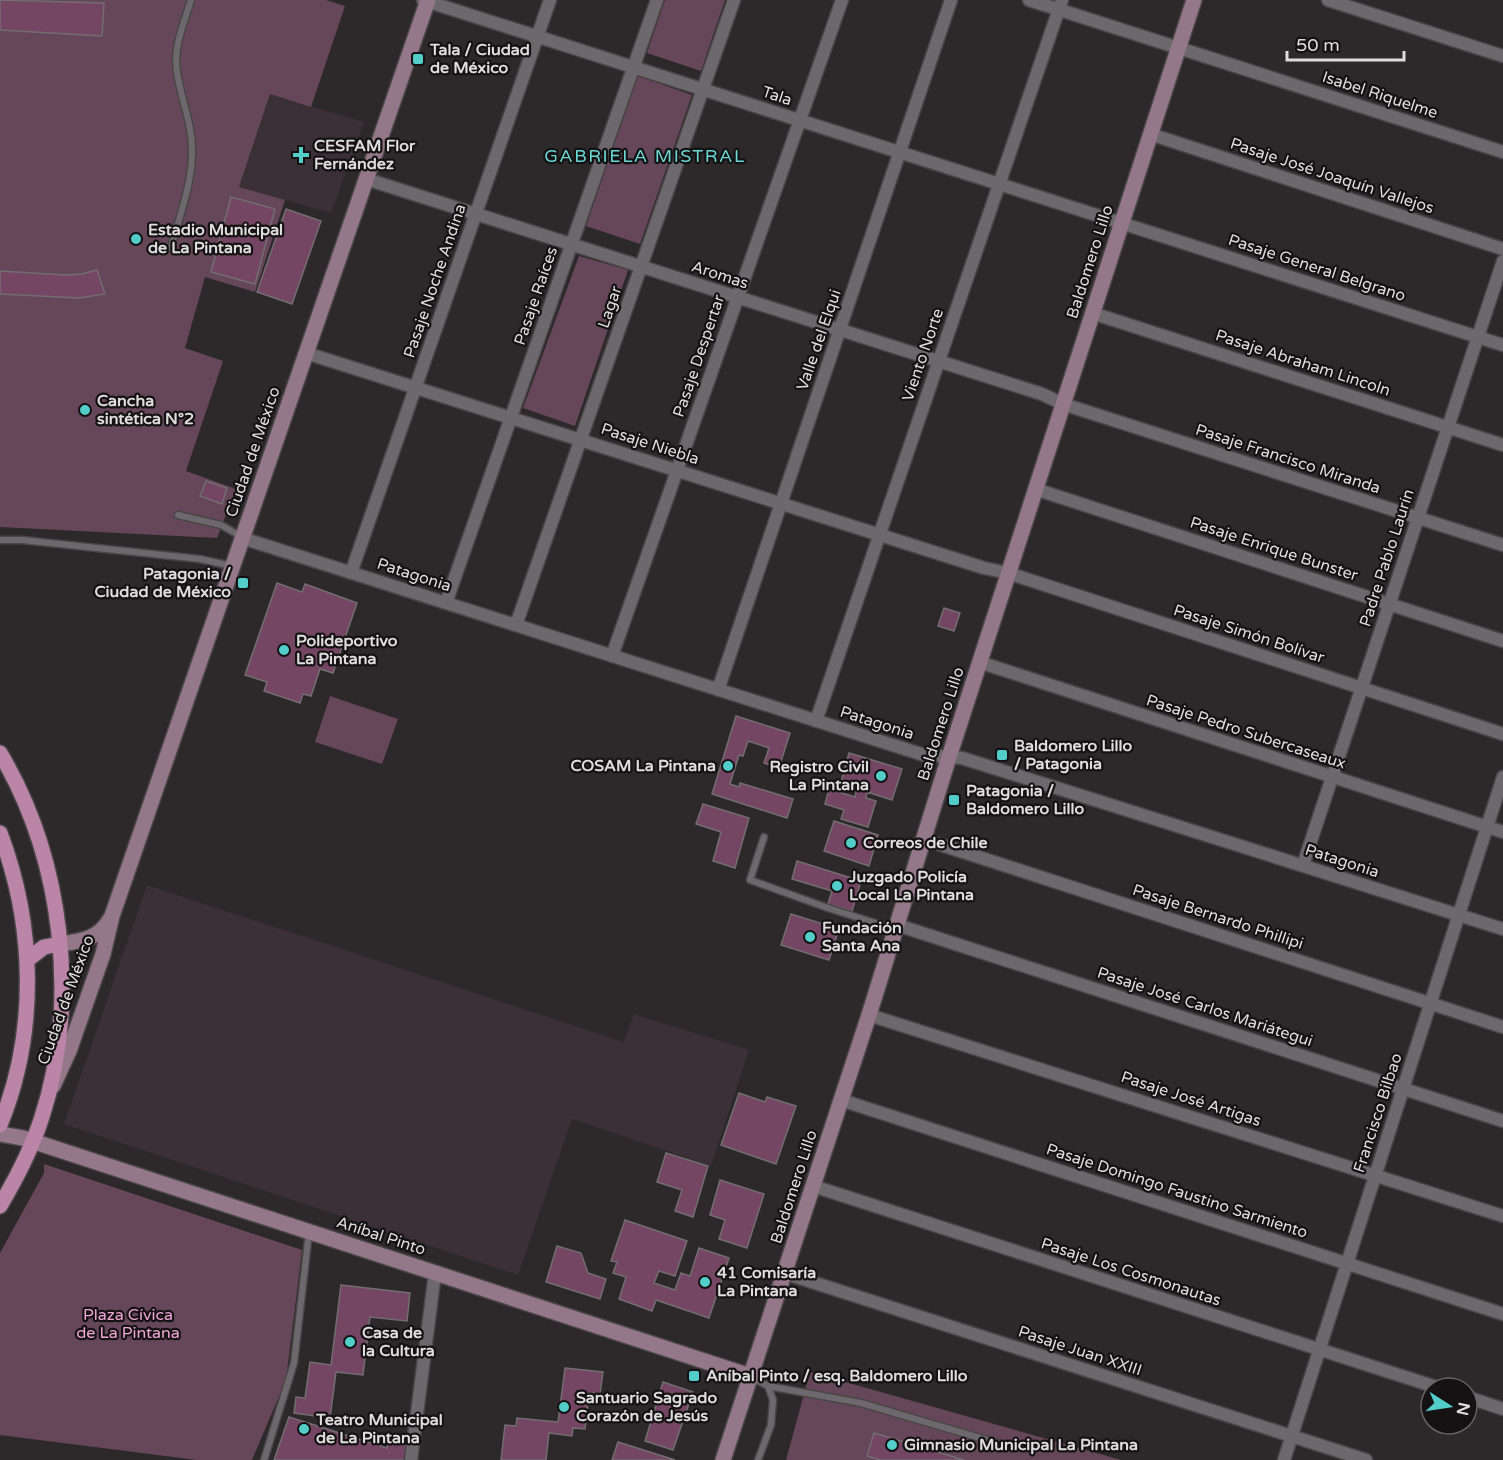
<svg xmlns="http://www.w3.org/2000/svg" width="1503" height="1460" viewBox="0 0 1503 1460" font-family="'Varela Round',sans-serif">
	<style>
		.built { fill: #3a3036 }
		.green { fill: #654759 }
		.building { fill: #754663; stroke: #726d70; stroke-width: 1.5 }
		.lines { fill: none; stroke-linecap: round; stroke-linejoin: round }
		.lane-casing { stroke: #4a4648; stroke-width: 9 }
		.street-casing { stroke: #4a4648; stroke-width: 15 }
		.secondary-casing { stroke: #4a4648; stroke-width: 18 }
		.primary-casing { stroke: #4a4648; stroke-width: 18 }
		.lane { stroke: #6d686b; stroke-width: 6 }
		.street { stroke: #6d686b; stroke-width: 12 }
		.secondary { stroke: #947789; stroke-width: 15 }
		.primary { stroke: #bb85a7; stroke-width: 15 }
		.poi-dot { fill: #53cdca; stroke: #141213; stroke-width: 2 }
		.labels { text-anchor: middle; dominant-baseline: central; stroke-width: 4.5; stroke-linejoin: round; paint-order: stroke }
		.poi-label { font-size: 16px; font-weight: bold; fill: #dfdcdd; stroke: #141213; text-anchor: start }
		.street-label { font-size: 16px; fill: #dfdcdd; stroke: #141213 }
		.park-label { font-size: 16px; fill: #f1a6d4; stroke: #141213 }
		.neighbourhood-label { font-size: 18px; letter-spacing: 1.5px; fill: #6bd7d4; stroke: #141213 }
	</style>
	<rect width="100%" height="100%" fill="#2d292b"/>
	<path class="built" d="M270 94 364 122 331 213 239 187Z
		M147 885 624 1042 634 1014 749 1050 711 1166 572 1119 518 1275 64 1124Z"/>
	<path class="green" d="M0 0H326L345 6 311 107 270 94 239 187 285 200 255 292 205 277 185 348 223 361 186 471 236 489 217 538 0 527Z
		M665 0H725L701 71 647 53Z
		M638 76 692 95 640 244 586 226Z
		M579 256 628 270 575 426 523 408Z
		M330 696 398 719 382 764 315 742Z
		M44 1164 302 1250 286 1380 252 1460H197L0 1435V1253L44 1173Z
		M810 1372 1086 1450 1121 1460H786Z"/>
	<path class="building" d="M0 0 104 3 102 36 0 30Z
		M231 197 275 209 255 284 211 272Z
		M286 209 321 221 292 304 257 292Z
		M97 270 105 294 79 298 0 294V271L67 275 82 274Z
		M206 481 227 488 222 504 200 496Z
		M277 583 302 592 305 584 357 603 333 673 320 669 311 696 303 694 300 703 264 691 267 682 245 675Z
		M944 608 960 613 954 631 938 626Z
		M736 716 790 733 779 768 764 763 769 748 748 741 743 756 739 755 730 784 739 787 740 783 793 799 787 818 712 794Z
		M849 753 902 769 892 800 867 792 866 798 876 801 868 827 841 819 844 810 825 804 829 789 855 797 857 787 841 782Z
		M703 804 749 818 735 868 713 861 721 832 696 824Z
		M834 821 878 835 869 866 824 851Z
		M797 861 861 881 852 911 828 904 832 891 792 879Z
		M791 914 839 929 829 960 781 945Z
		M739 1093 765 1102 767 1097 796 1106 776 1164 721 1145Z
		M666 1153 708 1166 693 1217 675 1211 682 1190 657 1182Z
		M720 1180 764 1194 747 1248 719 1239 725 1220 710 1215Z
		M625 1220 687 1241 675 1276 659 1271 654 1283 675 1290 681 1273 690 1276 699 1248 729 1258 709 1318 656 1300 652 1311 619 1299 626 1277 613 1273 617 1262 611 1261Z
		M557 1246 581 1253 588 1273 606 1279 600 1299 546 1282Z
		M341 1285 410 1293 407 1321 370 1317 363 1375 336 1372 330 1418 294 1413 296 1397 305 1398 310 1362 331 1365Z
		M565 1368 603 1372 600 1394 589 1393 585 1429 573 1428 572 1436 549 1433 546 1460H501L505 1425 516 1426 517 1418 558 1422Z
		M663 1382 693 1392 673 1450 645 1441Z
		M289 1417 387 1448 389 1440 408 1447 407 1460H274Z
		M874 1433 964 1460H880L867 1456Z
		M618 1442 675 1460H612Z"/>
	<g class="lines">
		<g class="lane-casing">
			<path id="lane" d="M171 248C179 217 192 185 192 153 193 125 181 100 177 72 173 47 184 23 191 0
				M178 515 221 525 242 537
				M0 540H22L200 559 232 566
				M764 837 750 880 828 908 894 929
				M751 1377 768 1386 861 1403 1004 1445
				M264 1460 294 1363 309 1232
				M758 1460 771 1425 773 1400 768 1386"/>
		</g>
		<g class="street-casing">
			<path id="street" d="M423 0 1503 345
				M1029 0 1503 152
				M1328 0 1503 56
				M1150 134 1503 249
				M366 179 1042 394 1063 404 1503 545
				M1092 313 1503 445
				M306 353 984 568 1008 573 1503 734
				M1035 489 1503 641
				M242 538 924 755 962 758 1503 929
				M351 573 550 0
				M446 603 657 0
				M516 625 734 0
				M612 656 842 0
				M979 662 1503 832
				M718 690 951 0
				M816 721 1062 0
				M923 839 1503 1027
				M1303 865 1503 261
				M897 925 1503 1121
				M869 1015 1503 1216
				M841 1100 1503 1314
				M813 1186 1439 1388
				M784 1273 1366 1460
				M1467 1397 1503 1409
				M411 1460 435 1273
				M1284 1460 1503 777"/>
		</g>
		<g class="secondary-casing">
			<path id="secondary" d="M60 944C81 941 99 939 110 919
				M53 1086 69 1051 103 954 112 916 428 0
				M0 1134 23 1138 750 1376
				M723 1460 869 1015 949 757 1194 0"/>
		</g>
		<g class="primary-casing">
			<path id="primary" d="M0 753C63 859 80 1002 41 1120 31 1150 16 1179 0 1206
				M0 833C35 926 38 1032 0 1125
				M27 960 44 947 60 944"/>
		</g>
		<use href="#lane" class="lane"/>
		<use href="#street" class="street"/>
		<use href="#secondary" class="secondary"/>
		<use href="#primary" class="primary"/>
	</g>
	<g class="poi-dot">
		<rect x="412" y="53" width="12" height="12" rx="3"/>
		<path d="M298 146h6v6h6v6h-6v6h-6v-6h-6v-6h6z"/>
		<circle cx="136" cy="239" r="6"/>
		<circle cx="85" cy="410" r="6"/>
		<rect x="237" y="577" width="12" height="12" rx="3"/>
		<circle cx="284" cy="650" r="6"/>
		<rect x="996" y="749" width="12" height="12" rx="3"/>
		<circle cx="728" cy="766" r="6"/>
		<circle cx="881" cy="776" r="6"/>
		<rect x="948" y="794" width="12" height="12" rx="3"/>
		<circle cx="851" cy="843" r="6"/>
		<circle cx="837" cy="886" r="6"/>
		<circle cx="810" cy="937" r="6"/>
		<circle cx="705" cy="1282" r="6"/>
		<circle cx="350" cy="1342" r="6"/>
		<rect x="688" y="1370" width="12" height="12" rx="3"/>
		<circle cx="564" cy="1407" r="6"/>
		<circle cx="304" cy="1429" r="6"/>
		<circle cx="892" cy="1445" r="6"/>
	</g>
	<g class="labels">
		<g class="poi-label">
			<text x="430" y="50">Tala / Ciudad<tspan x="430" dy="18">de México</tspan></text>
			<text x="314" y="146">CESFAM Flor<tspan x="314" dy="18">Fernández</tspan></text>
			<text x="148" y="230">Estadio Municipal<tspan x="148" dy="18">de La Pintana</tspan></text>
			<text x="97" y="401">Cancha<tspan x="97" dy="18">sintética N°2</tspan></text>
			<text x="231" y="574" text-anchor="end">Patagonia /<tspan x="231" dy="18">Ciudad de México</tspan></text>
			<text x="296" y="641">Polideportivo<tspan x="296" dy="18">La Pintana</tspan></text>
			<text x="1014" y="746">Baldomero Lillo<tspan x="1014" dy="18">/ Patagonia</tspan></text>
			<text x="716" y="766" text-anchor="end">COSAM La Pintana</text>
			<text x="869" y="767" text-anchor="end">Registro Civil<tspan x="869" dy="18">La Pintana</tspan></text>
			<text x="966" y="791">Patagonia /<tspan x="966" dy="18">Baldomero Lillo</tspan></text>
			<text x="863" y="843">Correos de Chile</text>
			<text x="849" y="877">Juzgado Policía<tspan x="849" dy="18">Local La Pintana</tspan></text>
			<text x="822" y="928">Fundación<tspan x="822" dy="18">Santa Ana</tspan></text>
			<text x="717" y="1273">41 Comisaría<tspan x="717" dy="18">La Pintana</tspan></text>
			<text x="362" y="1333">Casa de<tspan x="362" dy="18">la Cultura</tspan></text>
			<text x="706" y="1376">Aníbal Pinto / esq. Baldomero Lillo</text>
			<text x="576" y="1398">Santuario Sagrado<tspan x="576" dy="18">Corazón de Jesús</tspan></text>
			<text x="316" y="1420">Teatro Municipal<tspan x="316" dy="18">de La Pintana</tspan></text>
			<text x="904" y="1445">Gimnasio Municipal La Pintana</text>
		</g>
		<g class="street-label">
			<text transform="translate(1380 95) rotate(18)">Isabel Riquelme</text>
			<text transform="translate(777 96) rotate(18)">Tala</text>
			<text transform="translate(1332 176) rotate(18)">Pasaje José Joaquín Vallejos</text>
			<text transform="translate(1090 262) rotate(-72)">Baldomero Lillo</text>
			<text transform="translate(1317 268) rotate(18)">Pasaje General Belgrano</text>
			<text transform="translate(720 275) rotate(18)">Aromas</text>
			<text transform="translate(435 281) rotate(-71)">Pasaje Noche Andina</text>
			<text transform="translate(536 296) rotate(-71)">Pasaje Raíces</text>
			<text transform="translate(610 307) rotate(-71)">Lagar</text>
			<text transform="translate(819 340) rotate(-71)">Valle del Elqui</text>
			<text transform="translate(923 355) rotate(-71)">Viento Norte</text>
			<text transform="translate(699 356) rotate(-71)">Pasaje Despertar</text>
			<text transform="translate(1303 363) rotate(18)">Pasaje Abraham Lincoln</text>
			<text transform="translate(650 444) rotate(18)">Pasaje Niebla</text>
			<text transform="translate(253 452) rotate(-71)">Ciudad de México</text>
			<text transform="translate(1288 459) rotate(18)">Pasaje Francisco Miranda</text>
			<text transform="translate(1274 549) rotate(18)">Pasaje Enrique Bunster</text>
			<text transform="translate(1387 558) rotate(-72)">Padre Pablo Laurín</text>
			<text transform="translate(414 575) rotate(18)">Patagonia</text>
			<text transform="translate(1249 634) rotate(18)">Pasaje Simón Bolívar</text>
			<text transform="translate(877 723) rotate(18)">Patagonia</text>
			<text transform="translate(941 724) rotate(-72)">Baldomero Lillo</text>
			<text transform="translate(1246 732) rotate(18)">Pasaje Pedro Subercaseaux</text>
			<text transform="translate(1342 861) rotate(18)">Patagonia</text>
			<text transform="translate(1218 917) rotate(18)">Pasaje Bernardo Phillipi</text>
			<text transform="translate(66 1000) rotate(-70)">Ciudad de México</text>
			<text transform="translate(1205 1007) rotate(18)">Pasaje José Carlos Mariátegui</text>
			<text transform="translate(1191 1099) rotate(18)">Pasaje José Artigas</text>
			<text transform="translate(1378 1113) rotate(-72)">Francisco Bilbao</text>
			<text transform="translate(794 1187) rotate(-72)">Baldomero Lillo</text>
			<text transform="translate(1177 1191) rotate(18)">Pasaje Domingo Faustino Sarmiento</text>
			<text transform="translate(381 1236) rotate(18)">Aníbal Pinto</text>
			<text transform="translate(1131 1272) rotate(18)">Pasaje Los Cosmonautas</text>
			<text transform="translate(1080 1351) rotate(18)">Pasaje Juan XXIII</text>
		</g>
		<g class="park-label">
			<text x="128" y="1315">Plaza Cívica<tspan x="128" dy="18">de La Pintana</tspan></text>
		</g>
		<g class="neighbourhood-label">
			<text x="645" y="156">GABRIELA MISTRAL</text>
		</g>
	</g>
	<g transform="translate(1449 1406) rotate(102)"><circle r="28" fill="#141213" stroke="#656364" stroke-width="1.5"/>
	<path d="M0-4.5L10 22L0 15L-10 22Z" fill="#53cdca"/>
	<text y="-9" font-size="16" font-weight="bold" text-anchor="middle" fill="#dfdcdd">N</text>
	</g>
	<path d="M1287 51v9h117v-9" fill="none" stroke="#dfdcdd" stroke-width="3"/>
	<text x="1296" y="51" font-size="18" fill="#dfdcdd" stroke="#141213" stroke-width="4.5" paint-order="stroke">50 m</text>
</svg>
